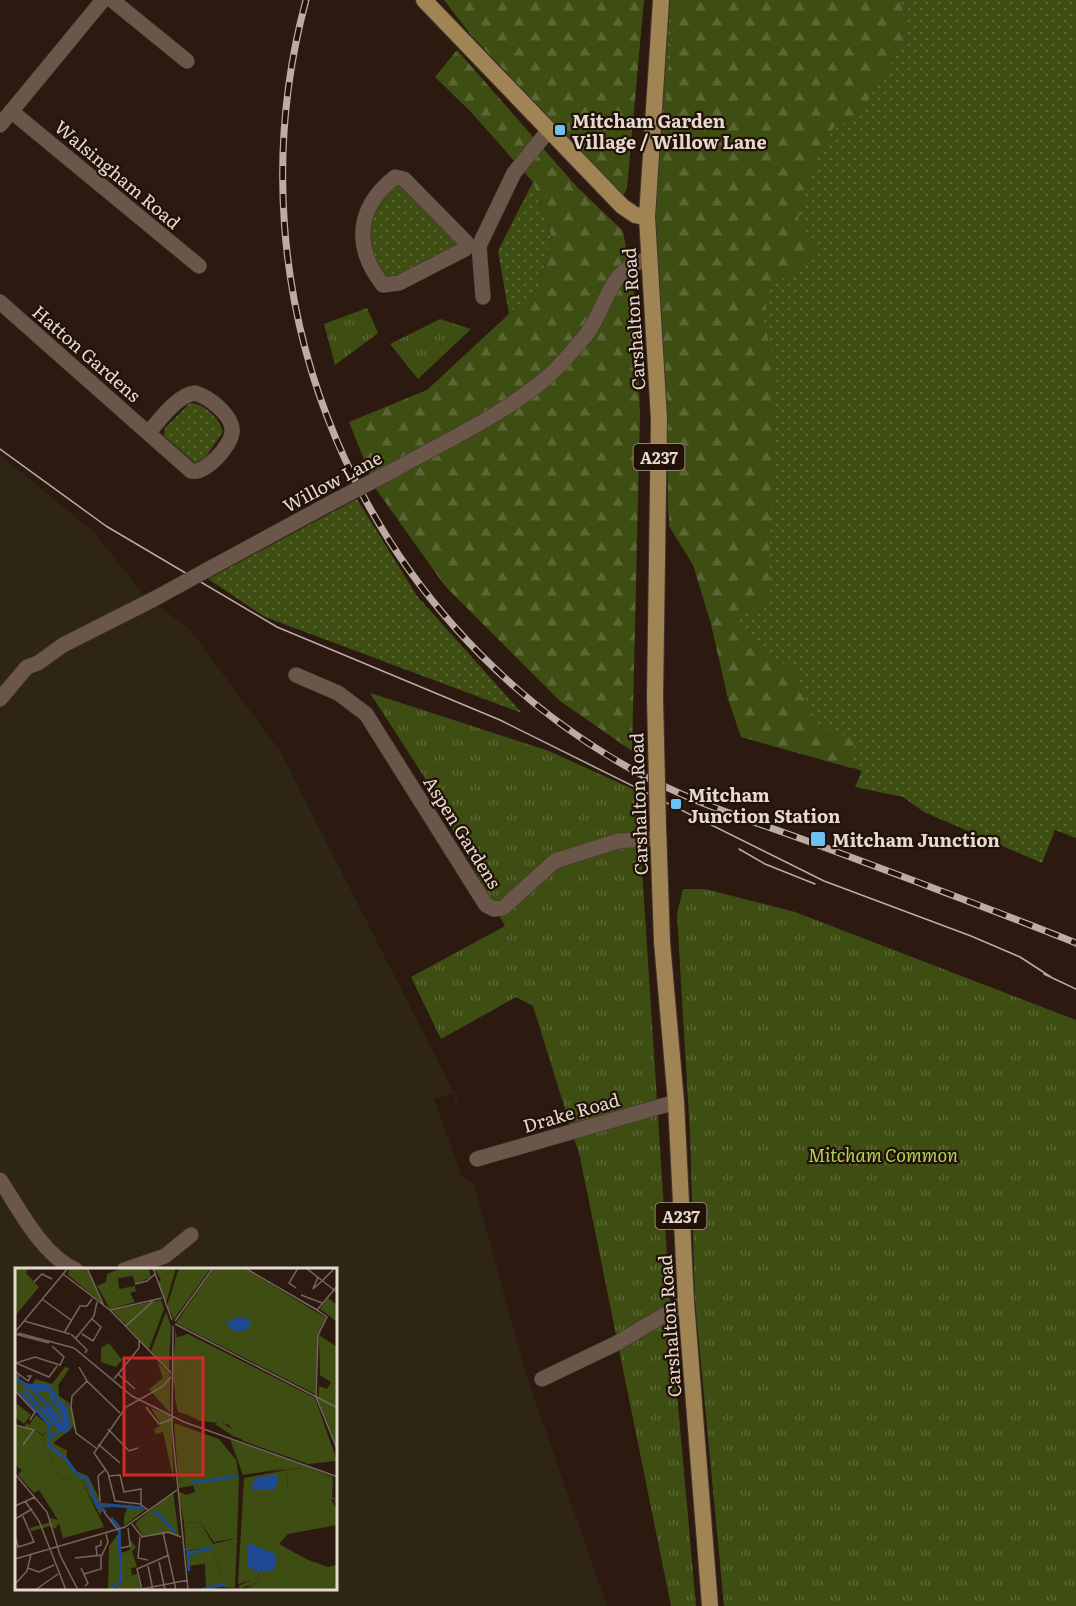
<svg xmlns="http://www.w3.org/2000/svg" width="1076" height="1606" viewBox="0 0 1076 1606" font-family="Literata,serif">
	<style>
		.industrial { fill: #2e2515; fill-rule: evenodd }
		.grass { fill: url(#grass-dots) }
		.forest { fill: url(#forest-firs) }
		.park { fill: url(#park-tufts) }
		.lines { fill: none; stroke-linecap: round; stroke-linejoin: round }
		.minor-casing { stroke: #42342f; stroke-width: 16 }
		.primary-casing { stroke: #42342f; stroke-width: 18 }
		.minor { stroke: #6b564a; stroke-width: 15 }
		.primary { stroke: #a08454; stroke-width: 16 }
		.tram { stroke: #bbada6; stroke-width: 1.5 }
		.rail-casing { stroke: #bbada6; stroke-width: 7 }
		.rail { stroke: #221107; stroke-width: 4.5; stroke-dasharray: 14; stroke-linecap: butt }
		.minor-bridge-casing { stroke: #42342f; stroke-width: 16; stroke-linecap: butt }
		.primary-bridge-casing { stroke: #42342f; stroke-width: 18; stroke-linecap: butt }
		.minor-bridge { stroke: #6b564a; stroke-width: 15 }
		.primary-bridge { stroke: #a08454; stroke-width: 16 }
		.poi-dot { fill: #6cc3f2; stroke: #221107; stroke-width: 2 }
		.labels { text-anchor: middle; dominant-baseline: central; stroke-width: 4.5; stroke-linejoin: round; paint-order: stroke }
		.shield { fill: #221107; stroke: #aa9d95; stroke-width: 1.5 }
		.shield-label { font-size: 16px; font-weight: bold; fill: #e5d9d2 }
		.poi-label { font-size: 18px; font-weight: bold; fill: #e5d9d2; stroke: #221107; text-anchor: start }
		.street-label { font-size: 18px; fill: #e5d9d2; stroke: #221107 }
		.park-label { font-size: 18px; font-style: italic; fill: #b0d456; stroke: #221107 }
		.inset-river { fill: none; stroke: #1d4a92; stroke-width: 3 }
		.inset-road { fill: none; stroke: #76665e; stroke-width: 1.5 }
		.view { fill: #d62828; fill-opacity: 0.15; stroke: #d62828; stroke-width: 3 }
		.inset-edge { fill: none; stroke: #e5d9d2; stroke-width: 3 }
	</style>
	<defs>
		<pattern id="grass-dots" width="8" height="8" patternUnits="userSpaceOnUse" patternTransform="scale(1.5)"><rect width="8" height="8" fill="#3e4e13"/><path d="M2 2h.1M6 6h.1" fill="none" stroke="#5a6734" stroke-width="1.8" stroke-linecap="round"/></pattern>
		<pattern id="forest-firs" width="22" height="20" patternUnits="userSpaceOnUse" patternTransform="scale(1.5)"><rect width="22" height="20" fill="#3e4e13"/><path d="M5 1l3.5 6h-7zM16 11l3.5 6h-7z" fill="#5a6734"/></pattern>
		<pattern id="park-tufts" width="24" height="20" patternUnits="userSpaceOnUse" patternTransform="scale(1.5)"><rect width="24" height="20" fill="#3e4e13"/><path d="M3 7l-1-3M5 7V3M7 7l1-3M15 17l-1-3M17 17v-4M19 17l1-3" fill="none" stroke="#5a6734"/></pattern>
	</defs>
	<rect width="100%" height="100%" fill="#2c1a10"/>
	<path class="industrial" d="M0 455 92 530 147 599 188 627 280 751 457 1099 464 1124 453 1094 434 1099 462 1177 474 1184 526 1374 607 1606H0ZM16 1270H336V1590H16Z"/>
	<path class="grass" d="M670 0H1076V838L1055 830 1042 863 924 812 903 797 855 787 862 771 748 731 704 562 668 512 667 423 654 228Z
		M398 181 464 242 398 281 377 275 360 218Z
		M533 182 552 238 539 286 509 314 498 251Z
		M190 403C204 403 220 419 223 432L205 458 195 463 164 436 165 428Z
		M357 499 417 596 522 713 265 617 208 579Z"/>
	<path class="forest" d="M444 0H644L627 188 623 196 471 35Z
		M675 0H901L908 42 885 70 859 117 834 127 816 160 798 219 819 254 767 289 764 323 777 372 769 562 770 601 738 618 756 645 797 672 807 703 819 726 856 740 851 768 741 737 728 699 711 624 693 565 669 526 667 425 654 228Z
		M457 50 577 187 623 231 636 305 640 415 632 751 560 701 445 586 376 489 349 422 427 390 539 286 552 238 533 182 471 112 435 77Z"/>
	<path class="park" d="M367 308 378 333 335 365 324 324Z
		M440 319 471 329 418 379 390 344Z
		M370 693 549 751 637 791 673 1349 696 1606H671L580 1157 533 1006 516 997 441 1039 411 977 505 926 423 775Z
		M683 889H705L795 912 1076 1020V1606H724L695 1301 690 1134 677 914Z"/>
	<g class="lines">
		<g class="minor-casing">
			<path id="minor" d="M112 0 187 61
				M11 111 199 266
				M0 125 103 0
				M395 177 404 179 466 242 465 249 399 283 383 285C353 247 356 208 395 177Z
				M483 297 479 246 514 173 548 131
				M0 302 148 433
				M195 393C209 397 234 416 232 432 231 446 206 474 191 471L148 433C160 420 177 395 195 393Z
				M396 469C444 442 496 418 539 384 555 372 568 356 581 341 608 312 604 270 648 259
				M207 570 329 504
				M296 675 338 693 366 714 486 905 494 909 503 908 555 861 618 841 659 838
				M0 699 27 667 38 663 63 645 154 599
				M477 1159 676 1102
				M0 1180C20 1210 42 1255 76 1270
				M124 1270 165 1256 191 1235
				M542 1379 617 1343 686 1302"/>
		</g>
		<g class="primary-casing">
			<path id="primary" d="M424 0 622 206 635 215 647 217
				M655 698 659 419 647 217 661 0
				M658 826 662 942 676 1102 686 1302 710 1606"/>
		</g>
		<use href="#minor" class="minor"/>
		<use href="#primary" class="primary"/>
		<path class="tram" d="M0 449 106 526 277 627 500 720 824 881 971 936 1020 957 1051 977
			M739 849 765 864 815 884
			M1044 974 1076 989"/>
		<g class="rail-casing">
			<path id="rail" d="M306 0C225 300 360 617 631 769 687 801 750 820 810 842 899 875 988 908 1076 943"/>
		</g>
		<use href="#rail" class="rail"/>
		<g class="minor-bridge-casing">
			<path id="minor-bridge" d="M329 504 396 469
				M154 599 207 570"/>
		</g>
		<g class="primary-bridge-casing">
			<path id="primary-bridge" d="M655 698 658 826"/>
		</g>
		<use href="#minor-bridge" class="minor-bridge"/>
		<use href="#primary-bridge" class="primary-bridge"/>
	</g>
	<g class="poi-dot">
		<rect x="554" y="124" width="12" height="12" rx="3"/>
		<rect x="670" y="798" width="12" height="12" rx="3"/>
		<rect x="810" y="831" width="16" height="16" rx="3"/>
	</g>
	<g class="labels">
		<g class="shield">
			<rect x="633.5" y="444" width="51" height="26" rx="4.5"/>
			<rect x="655.5" y="1203" width="51" height="26" rx="4.5"/>
		</g>
		<g class="shield-label">
			<text x="659" y="457">A237</text>
			<text x="681" y="1216">A237</text>
		</g>
		<g class="poi-label">
			<text x="572" y="120">Mitcham Garden<tspan x="572" dy="21">Village / Willow Lane</tspan></text>
			<text x="688" y="794">Mitcham<tspan x="688" dy="21">Junction Station</tspan></text>
			<text x="832" y="839">Mitcham Junction</text>
		</g>
		<g class="street-label">
			<text transform="translate(118 174) rotate(40)">Walsingham Road</text>
			<text transform="translate(633 319) rotate(-94)">Carshalton Road</text>
			<text transform="translate(87 353) rotate(41)">Hatton Gardens</text>
			<text transform="translate(332 481) rotate(-28)">Willow Lane</text>
			<text transform="translate(638 804) rotate(-92)">Carshalton Road</text>
			<text transform="translate(463 832) rotate(58)">Aspen Gardens</text>
			<text transform="translate(571 1112) rotate(-16)">Drake Road</text>
			<text transform="translate(669 1326) rotate(-94)">Carshalton Road</text>
		</g>
		<g class="park-label">
			<text x="883" y="1154">Mitcham Common</text>
		</g>
	</g>
	<g transform="translate(15 1268)">
		<rect width="322" height="322" fill="#2c1a10"/>
		<path d="M146 32 149 41 134 81 97 42ZM161 63V70L173 66 300 130 322 193 293 196 228 173 213 156 185 153 164 143 157 106ZM215 171 280 194 278 199 228 207ZM273 202 272 224 314 228 322 242V257L273 266 264 276 291 291 313 299 322 297V322H230L243 314 244 306 230 299 233 228 239 208ZM224 209 222 270 199 274 185 254 169 255 163 223 171 227 180 224 178 217ZM197 279 209 315 197 318 198 321 220 322H191L190 296 172 298 171 284Z" fill="#3e4e13"/>
		<path d="M151 44 156 58 154 104 136 83ZM160 60 162 70 172 66 213 87 198 102 193 86 184 84 180 77 165 111 163 135 171 146 163 144 160 131ZM142 93 155 106V145L134 121 148 110ZM227 94 244 102H235L232 113 231 100 217 148 212 153 192 138 202 122 201 111ZM50 99 54 101 43 117 44 128 54 135 59 158 38 175 52 183 50 187 61 203 73 208 87 236 98 239 88 240 85 247 67 213 45 210 26 168 9 158 12 155 28 168 35 158 0 123V104L6 108 3 111 7 115 17 116 21 111 37 116ZM270 115 297 129 280 137 277 131 271 142 250 153 254 134 247 119 256 117 269 125 274 120ZM238 137 243 160 233 162 230 160ZM206 154 239 175H253V179L270 167V171L258 183 218 168 200 156ZM295 158 302 174 306 177 305 171 309 178 272 183 277 173ZM280 194 318 209V211L288 200 252 204 277 199ZM239 208 230 297 243 305 244 313 229 322 235 316 226 321 223 318 237 312 223 316 229 210ZM113 237 131 241 109 258V249ZM185 254 198 276 222 270 220 320 197 318 209 315 197 279 171 283 169 255ZM106 262 103 279 106 285 115 282V271L121 280 117 283 122 299 116 300 117 307 109 309V322H101V316L97 318 98 322H93L94 278Z" fill="#3e4e13"/>
		<path d="M0 0 13 1 11 5 24 19 0 48ZM54 0H71L88 36 53 7ZM107 0H134L136 9 120 16 118 8 103 10 104 21 120 18 121 23 115 25 120 34 95 41 82 18 91 14 92 6ZM139 0H161L151 35 143 14 146 12ZM164 0H196L159 51 152 38ZM199 0H229L311 50 303 64 300 126 161 55ZM313 30 322 37V54L305 41ZM139 33H145L149 41 133 81 125 72 132 65ZM304 67 322 79V179L303 131 304 118 312 121 316 114 305 107ZM94 75 107 92 101 99 86 94V80ZM50 99 54 101 43 117 44 128 54 135 59 158 38 175 52 183 51 191 33 177V170L42 163 0 122V110L7 116 37 120ZM136 140 156 148 159 214 148 164 141 166 139 161 146 157ZM159 155 204 171 221 192 224 209 164 220ZM0 158 20 162 26 168 45 210 67 213 89 259 48 270 44 255 40 261 36 258 16 263 15 260 36 254 34 250 43 252 24 222 19 225 3 207 7 202 0 197ZM158 224 164 268 156 265 128 269 120 255Z" fill="#3e4e13"/>
		<path d="M122 306 126 322H109V309Z" fill="#3e4e13"/>
		<path d="M2 136 16 147 9 156 0 149ZM21 147 35 158 28 167 14 157ZM288 200 318 211 317 229 322 232 272 224 273 202ZM36 202 72 236 57 252 22 217Z" fill="#3e4e13"/>
		<path d="M219 49 235 51V60L223 64 215 60 210 53 219 54ZM263 206 261 222H236L240 210ZM232 275 261 286 260 302 243 304 233 299Z" fill="#1d4a92"/>
		<path class="inset-river" d="M0 110 12 117 11 123 46 163M12 117 33 118 48 138 51 160 34 169 33 177 51 191 62 206 72 211 83 239 91 244M15 118 49 155 46 161M21 121 35 122 38 134 47 140 45 148M5 125 35 157 32 166M33 137 32 142 47 159M50 164 54 161 50 137M176 215 222 208M82 236 128 240M138 242 160 264M96 250 104 259 106 312 96 322M171 280 174 285 198 280M173 284 174 303M186 322 210 316"/>
		<path class="inset-road" d="M72 0 89 38M138 0 157 52M230 0 302 42M291 0 323 25M48 6 95 42 156 105M303 9 298 21 307 13M307 13 320 0M19 14 27 6 37 11M120 16 132 13 140 6M323 17 302 42 312 49 303 67 301 129 323 183M281 20 274 15 283 0M286 27 307 35M27 31 56 52M95 42 147 30M9 53 55 66M160 53 198 0M160 56 323 140M111 58 138 33M158 58 157 159 173 322M0 64 53 0M3 65 59 80 117 128 169 154 323 209M49 65 65 38H72L77 31M0 66 34 75M56 66 72 82 70 85M67 66 78 73 86 59 77 51M61 70 79 48 82 34M1 95 20 89 45 97 49 89 37 78M1 95 34 109 42 98M64 99 72 113 105 145M0 103 13 113 16 108H12M103 106 120 121M99 111 124 80V72M72 113 57 128 56 139 61 165 81 180M0 123 20 144 15 152M131 139 144 156 157 151M0 157 19 162 8 177M93 161 114 183 123 180M83 176 105 195M0 206 32 244 45 287 63 322M94 208 105 207 109 224 126 221V237M10 233 24 253 51 322M85 233 83 208 91 201M0 238 20 229M133 242 125 236 100 233 93 205 79 185 111 139 147 119 156 109M89 244 103 262M0 251 17 241M117 256 127 269 153 264 166 269M148 265 161 322M0 267 3 279 19 274 7 246M125 269 123 290 133 292M106 280 115 278 113 260M82 287 81 279 86 277V272M60 290 87 287 93 274 91 266M0 291 110 259 162 222M144 294 150 322M133 298 138 322M13 300 24 304 39 297M66 300 73 315 70 318M69 306 86 301V287M0 316 12 303 16 286M127 321 173 312M20 322 43 306M127 322 122 301 154 287"/>
		<path class="view" d="M109 90H188V207H109Z"/>
		<rect width="322" height="322" class="inset-edge"/>
	</g>
</svg>
